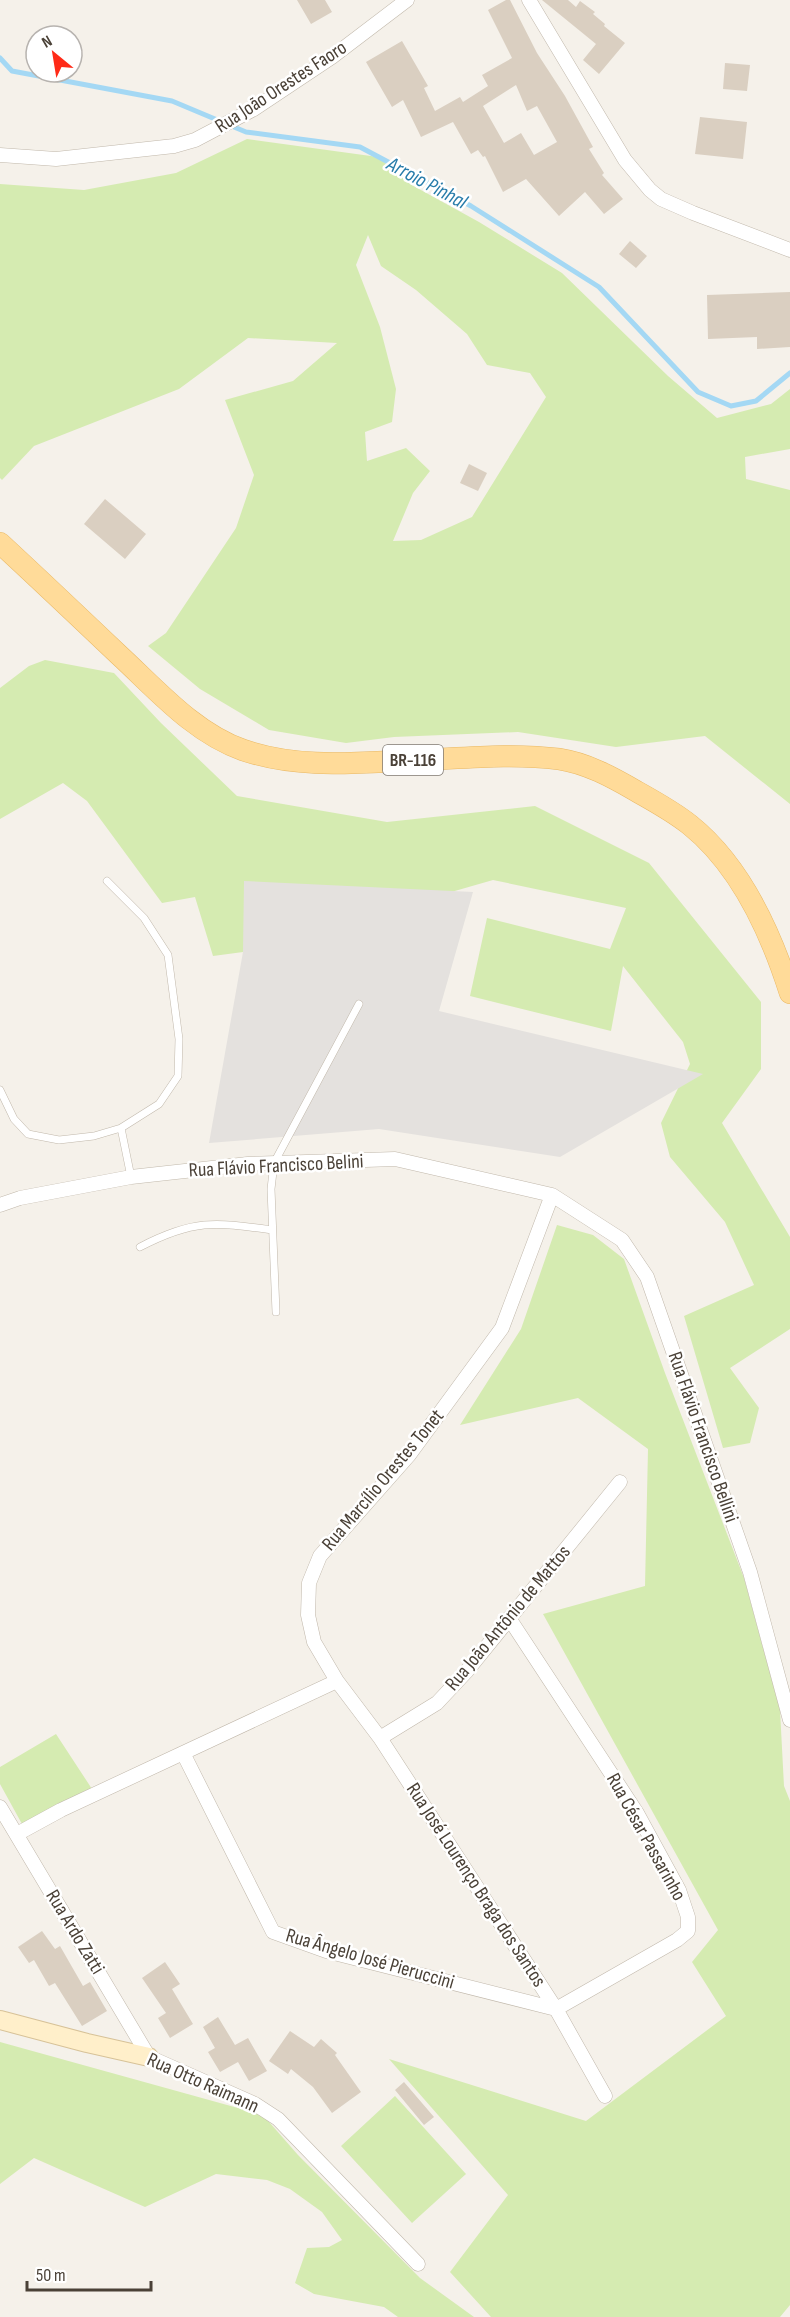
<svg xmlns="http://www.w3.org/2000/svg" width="790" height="2317" viewBox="0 0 790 2317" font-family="'Sofia Sans Condensed',sans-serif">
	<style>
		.green { fill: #d5ebb1; fill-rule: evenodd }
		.parking { fill: #e4e1de }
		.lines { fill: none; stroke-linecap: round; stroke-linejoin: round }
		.stream { stroke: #a4d8f4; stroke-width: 5 }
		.building { fill: #dacfc1; fill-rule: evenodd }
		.lane-casing { stroke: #c1b8ab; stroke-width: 8 }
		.street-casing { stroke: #c1b8ab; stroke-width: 15 }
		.secondary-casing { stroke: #d7c298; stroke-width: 20 }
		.primary-casing { stroke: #e9b864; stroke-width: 22 }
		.lane { stroke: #fff; stroke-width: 7 }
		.street { stroke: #fff; stroke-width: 14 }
		.secondary { stroke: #ffefca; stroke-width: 18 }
		.primary { stroke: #ffdb99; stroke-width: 21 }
		.labels { text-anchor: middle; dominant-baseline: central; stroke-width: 5; stroke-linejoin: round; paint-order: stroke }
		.shield { fill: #fff; stroke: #807a73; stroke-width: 1.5 }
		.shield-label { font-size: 18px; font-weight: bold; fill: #4a4137 }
		.street-label { font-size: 20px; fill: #4a4137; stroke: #fff }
		.water-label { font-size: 21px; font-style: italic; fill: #287caa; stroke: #fff }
	</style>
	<rect width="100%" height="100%" fill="#f5f1ea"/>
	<path class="green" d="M247 139 378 157 410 184 479 222 562 273 668 376 717 418 771 404 790 389V449L745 457 746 479 790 490V804L705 736 616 747 518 732 394 737 346 743 269 730 200 689 148 646 166 633 236 528 254 475 225 400 293 381 337 343 248 338 179 389 34 446 2 480 0 478V184L84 190 176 173ZM368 235 381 266 416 290 467 334 487 365 530 373 546 397 472 517 421 540 393 541 413 493 430 471 406 448 367 461 365 432 392 422 396 389 380 327 356 265Z
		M45 660 114 673 161 723 237 796 387 822 535 806 649 863 761 1002V1069L722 1123 790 1237V1329L730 1368 759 1408 750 1443 723 1448 684 1316 754 1285 725 1222 670 1157 661 1123 690 1064 683 1042 623 966 611 1031 470 996 487 918 610 949 626 908 493 880 243 952 213 956 195 897 162 903 87 801 63 783 0 819V688L29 666Z
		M557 1225 593 1235 624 1259 665 1373 744 1578 780 1710 784 1786 790 1801V2305L780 2317H491L450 2272 508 2195 389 2059 586 2121 726 2016 692 1962 718 1930 543 1614 645 1586 648 1449 578 1398 460 1425 521 1329Z
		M56 1734 92 1789 22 1824 0 1784V1767Z
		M0 2042 263 2115 298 2155 420 2278 474 2317H398L384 2307 314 2294 295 2283 307 2248 329 2247 342 2240 322 2212 290 2189 267 2180 216 2174 145 2207 34 2158 0 2184Z
		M395 2096 466 2174 412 2223 341 2146Z"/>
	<path class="parking" d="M244 881 473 892 439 1011 703 1074 560 1157 379 1129 209 1143 243 952Z"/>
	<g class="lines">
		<path class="stream" d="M0 58 12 71 172 101 246 132 360 147 471 206 599 287 698 392 731 406 756 401 790 373"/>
	</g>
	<path class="building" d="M297 0H325L332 12 311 24Z
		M506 0H510L537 53 565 96 593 147 589 149 604 173 602 175 623 199 604 214 585 192 559 216 526 179 503 192 485 156 483 157 478 150 471 154 453 122 421 137 403 100 392 107 366 62 402 41 428 86 424 88 435 111 460 97 463 102 488 86 482 75 512 58 488 10ZM516 85 527 111 537 106 557 142 534 155 521 133 504 143 483 106Z
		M542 0H568L576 7 580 1 595 12 593 14 605 24 604 26 625 43 599 74 583 60 596 44Z
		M725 63 750 65 747 91 723 89Z
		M700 117 747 122 743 159 695 154Z
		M630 241 647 256 636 268 619 254Z
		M790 292V347L757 349V337L708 339 707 295Z
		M469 464 487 473 478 491 460 483Z
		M105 499 146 534 125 559 84 524Z
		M42 1931 55 1949 60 1946 83 1986 90 1982 107 2011 82 2026 55 1983 49 1986 34 1960 29 1963 18 1947Z
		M165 1962 180 1984 172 1989 193 2024 170 2038 158 2018 166 2013 142 1978Z
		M218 2017 235 2045 248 2038 267 2071 249 2081 238 2062 220 2072 208 2052 215 2048 203 2027Z
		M290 2031 314 2047 321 2039 337 2053 335 2055 361 2092 332 2113 313 2087 291 2069 288 2074 269 2061Z
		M404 2082 434 2117 424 2125 395 2090Z"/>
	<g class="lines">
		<g class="lane-casing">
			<path id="lane" d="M0 1090 14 1119 28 1134 59 1140 94 1136 121 1128 159 1104 178 1076 179 1039 168 955 144 918 107 881
				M121 1128 131 1177
				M140 1247C194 1219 214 1222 272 1230
				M276 1312 271 1189 274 1163 359 1004"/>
		</g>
		<g class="street-casing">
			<path id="street" d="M529 0 625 160 650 190 661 199 693 213 790 250
				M0 155 56 159 174 146 195 140 254 109 332 57 407 0
				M0 1205 20 1198 131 1177 248 1164 395 1159 552 1195 622 1240 647 1277 750 1572 790 1720
				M509 1618 637 1813 679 1890 688 1917V1931L677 1940 556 2009
				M337 1681 380 1738 556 2009 605 2096
				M380 1738 437 1703 466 1672 620 1482
				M183 1753 273 1932 326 1951 556 2009
				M0 1807 149 2057 255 2104 278 2119 418 2264
				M17 1834 61 1810 337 1681 314 1642 308 1615 309 1583 320 1556 409 1455 502 1328 552 1195"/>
		</g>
		<g class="secondary-casing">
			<path id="secondary" d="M0 2020 87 2043 149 2057"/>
		</g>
		<g class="primary-casing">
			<path id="primary" d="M0 543C40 580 79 617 119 655 156 689 194 733 243 750 301 770 361 762 420 760 465 758 513 753 559 759 586 763 612 777 636 791 654 801 674 812 690 825 741 866 771 933 790 993"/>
		</g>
		<use href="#lane" class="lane"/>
		<use href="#street" class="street"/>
		<use href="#secondary" class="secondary"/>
		<use href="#primary" class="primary"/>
	</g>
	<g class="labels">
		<rect class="shield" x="383" y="745" width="60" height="30" rx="4.5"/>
		<g class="shield-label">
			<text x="413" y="760">BR-116</text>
		</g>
		<g class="street-label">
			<text transform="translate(281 87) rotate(-33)">Rua João Orestes Faoro</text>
			<text transform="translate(276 1166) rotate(-3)">Rua Flávio Francisco Belini</text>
			<text transform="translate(703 1437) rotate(71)">Rua Flávio Francisco Bellini</text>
			<text transform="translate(383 1480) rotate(-50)">Rua Marcílio Orestes Tonet</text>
			<text transform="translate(508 1618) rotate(-50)">Rua João Antônio de Mattos</text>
			<text transform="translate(646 1837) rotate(61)">Rua César Passarinho</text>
			<text transform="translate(476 1885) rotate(57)">Rua José Lourenço Braga dos Santos</text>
			<text transform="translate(75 1932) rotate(59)">Rua Ardo Zatti</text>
			<text transform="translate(370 1959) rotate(16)">Rua Ângelo José Pieruccini</text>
			<text transform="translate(203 2083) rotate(24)">Rua Otto Raimann</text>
		</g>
		<g class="water-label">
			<text transform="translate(427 183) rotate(28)">Arroio Pinhal</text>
		</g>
	</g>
	<g transform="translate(54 54) rotate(330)"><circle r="28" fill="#ffffff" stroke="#b7b3af" stroke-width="1.5"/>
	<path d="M0-4.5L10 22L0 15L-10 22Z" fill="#ff2a17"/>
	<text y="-9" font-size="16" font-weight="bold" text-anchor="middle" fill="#4a4137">N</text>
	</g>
	<path d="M27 2281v9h124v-9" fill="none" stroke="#4a4137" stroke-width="3"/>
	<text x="36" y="2281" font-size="18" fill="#4a4137" stroke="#ffffff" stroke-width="4.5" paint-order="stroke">50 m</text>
</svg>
